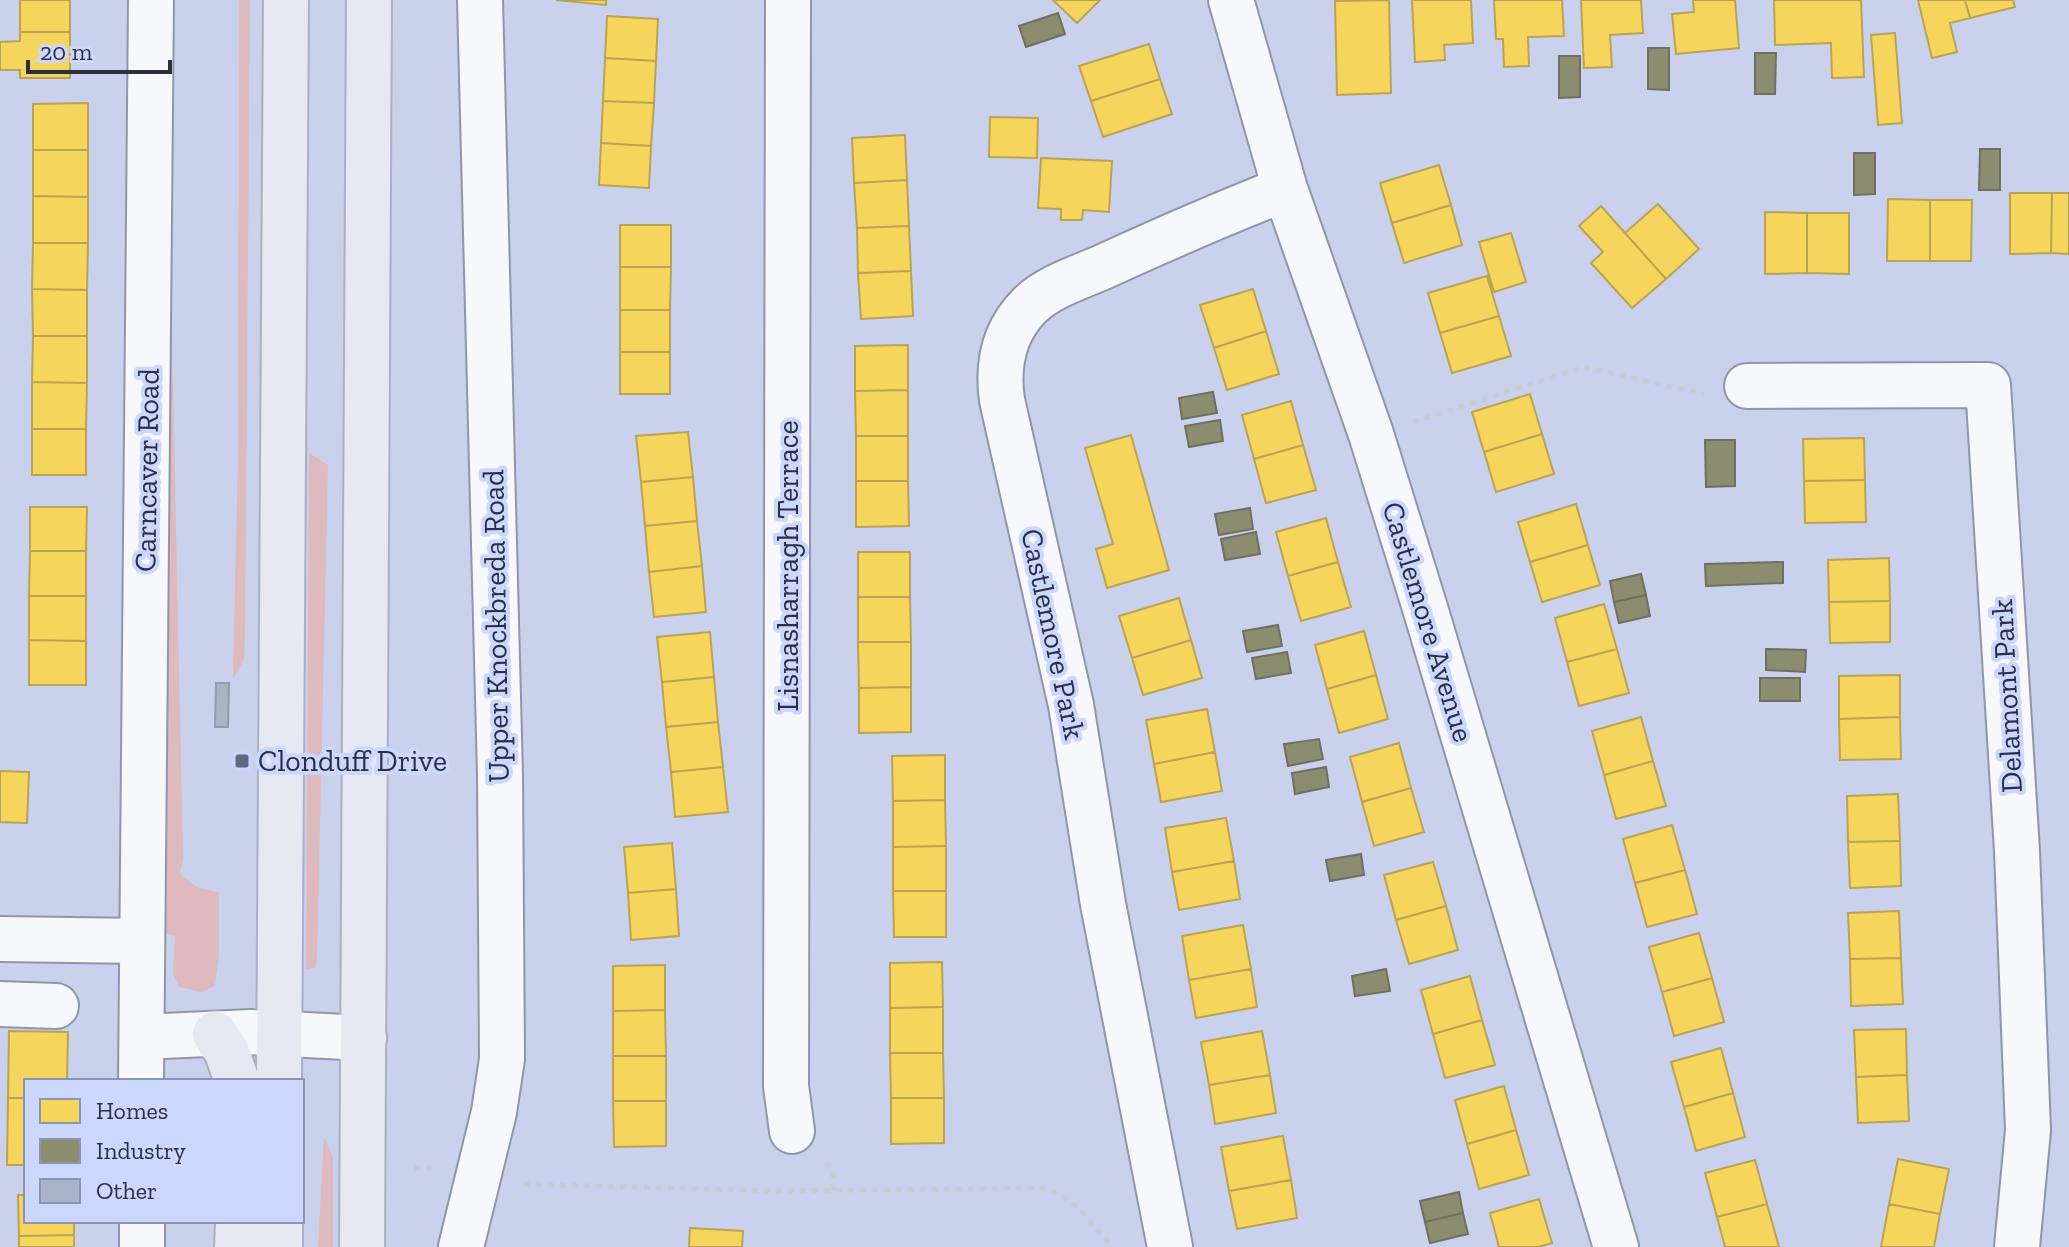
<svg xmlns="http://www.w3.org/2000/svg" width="2069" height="1247" viewBox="0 0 2069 1247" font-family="'Zilla Slab',serif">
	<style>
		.green { fill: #deb9bd }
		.homes { fill: #f6d55c; stroke: #b9a354; stroke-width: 2 }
		.industry { fill: #8c8c6e; stroke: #6f7061; stroke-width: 2 }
		.building { fill: #aab4c8; stroke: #919bae; stroke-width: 2 }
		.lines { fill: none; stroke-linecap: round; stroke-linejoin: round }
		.street-casing { stroke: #9096aa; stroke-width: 48 }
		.highway-casing { stroke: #aab0c3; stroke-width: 48 }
		.path { stroke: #caccd4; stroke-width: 5; stroke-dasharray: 6 6; stroke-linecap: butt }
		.street { stroke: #f7f8fc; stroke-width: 44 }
		.highway { stroke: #e6e9f2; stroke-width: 44 }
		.poi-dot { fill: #62687e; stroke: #cbd7fe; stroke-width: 3 }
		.labels { text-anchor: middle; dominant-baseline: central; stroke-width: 8; stroke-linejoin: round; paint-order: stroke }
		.street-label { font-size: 30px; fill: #2a2f42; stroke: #cbd7fe }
		.poi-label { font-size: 30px; fill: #2a2f42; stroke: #cbd7fe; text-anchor: start }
	</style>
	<rect width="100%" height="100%" fill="#c9d1ec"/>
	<path class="green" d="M239 0H250L245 630 244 659 233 680 238 457Z
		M172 339 183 859 180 874 198 888 219 892V953L215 986 202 992 179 987 173 973 175 936 161 932Z
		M309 453 328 465 317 959 315 968 306 969Z
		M324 1137 333 1157V1247H318Z"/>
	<path class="homes" d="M20 0H70V32H20Z
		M556 0H606V5Z
		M1053 0H1100L1077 23Z
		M1389 0 1391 93 1337 95 1335 1Z
		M1412 0H1471L1473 43 1444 45 1445 60 1415 62Z
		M1494 0H1562L1564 36 1528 37 1529 66 1504 67 1503 39H1496Z
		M1581 0H1641L1643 33 1610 35 1612 67 1584 68Z
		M1693 0H1735L1739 48 1676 54 1672 14 1694 12Z
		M1774 0H1861L1864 77 1832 78 1831 43 1775 45Z
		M1918 0H1965L1970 18 1950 23 1957 52 1932 58Z
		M1965 0H2013L2015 7 1970 18Z
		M607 16 658 19 656 61 605 58Z
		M20 32H70V78H20V70H0V42L20 41Z
		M1895 33 1902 123 1878 125 1871 35Z
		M1149 44 1160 79 1091 101 1079 66Z
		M605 58 656 61 654 103 603 101Z
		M1160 79 1172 114 1103 137 1091 101Z
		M603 101 654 103 651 146 601 143Z
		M88 103V150H33V104Z
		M990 117 1038 118 1037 158 989 157Z
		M905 135 907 180 854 183 852 138Z
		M601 143 651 146 649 188 599 185Z
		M33 150H88V197L33 196Z
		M1041 158 1112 161 1109 212 1083 210 1082 220H1061V209L1038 208Z
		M1439 165 1451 205 1392 223 1380 183Z
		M907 180 909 226 857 228 854 183Z
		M2010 193H2052L2051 253 2010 254Z
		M2052 193H2069V254L2051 253Z
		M33 196 88 197V243H33Z
		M1888 199 1930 200V261H1887Z
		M1930 200H1972L1971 261H1930Z
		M1658 204 1699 249 1666 279 1625 233Z
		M1451 205 1462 245 1404 263 1392 223Z
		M1601 206 1666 279 1632 308 1591 263 1603 252 1579 226Z
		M1765 212 1807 213V273L1765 274Z
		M1807 213H1849V274L1807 273Z
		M620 225H671V267H620Z
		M909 226 911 271 858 273 857 228Z
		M1511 233 1526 282 1494 292 1479 242Z
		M33 243H88L87 290 32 289Z
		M620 267H671L670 310H620Z
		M911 271 913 316 861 319 858 273Z
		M1487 276 1499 316 1440 333 1428 293Z
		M32 289 87 290V336H33Z
		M1253 289 1266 331 1214 348 1200 305Z
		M620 310H670V352H620Z
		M1499 316 1511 356 1452 373 1440 333Z
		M1266 331 1279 374 1227 390 1214 348Z
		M33 336H87V383L32 382Z
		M908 345V390L855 391V346Z
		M620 352H670V394H620Z
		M32 382 87 383 86 429H32Z
		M908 390V436H856L855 391Z
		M1530 394 1542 434 1484 452 1472 412Z
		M1291 401 1303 445 1254 459 1242 415Z
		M32 429H86V475H32Z
		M688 432 693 477 641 482 636 436Z
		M1542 434 1554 474 1496 492 1484 452Z
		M1131 435 1169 570 1107 588 1096 549 1113 544 1085 448Z
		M856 436H908V481H856Z
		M1864 438 1865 480 1804 481 1803 439Z
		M1303 445 1316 490 1266 503 1254 459Z
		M693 477 697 521 645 526 641 482Z
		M1865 480 1866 522 1805 523 1804 481Z
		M856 481H908L909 526 856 527Z
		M1576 504 1588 545 1530 562 1518 522Z
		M30 507H87L86 551H30Z
		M1326 518 1338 562 1288 576 1276 532Z
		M697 521 702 566 649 572 645 526Z
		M1588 545 1600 585 1542 602 1530 562Z
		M30 551H86V596H29Z
		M858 552H910V597H858Z
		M1889 558 1890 601 1829 602 1828 560Z
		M1338 562 1351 607 1301 621 1288 576Z
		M702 566 706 612 654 617 649 572Z
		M29 596H86V641L29 640Z
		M858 597H910L911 642H858Z
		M1179 598 1191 640 1132 658 1119 616Z
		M1890 601V642L1830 643 1829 602Z
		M1604 604 1617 649 1567 662 1555 618Z
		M1364 631 1376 675 1327 689 1315 645Z
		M710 632 714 677 662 682 657 637Z
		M29 640 86 641V685H29Z
		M1191 640 1202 678 1143 695 1132 658Z
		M858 642H911V687L859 688Z
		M1617 649 1629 693 1579 706 1567 662Z
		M1376 675 1388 719 1339 733 1327 689Z
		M1900 675V717L1839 719V676Z
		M714 677 718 722 666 727 662 682Z
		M911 687V732L859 733V688Z
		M1207 709 1215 752 1154 764 1146 720Z
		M1641 717 1653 761 1604 775 1592 731Z
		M1900 717 1901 759 1840 760 1839 719Z
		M718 722 723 767 671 772 666 727Z
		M1399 743 1411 788 1362 802 1350 757Z
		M1215 752 1222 791 1161 802 1154 764Z
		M945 755V800L893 801 892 756Z
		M1653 761 1666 806 1616 819 1604 775Z
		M723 767 728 812 675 817 671 772Z
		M0 771 29 772 27 823 0 822Z
		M1411 788 1424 832 1374 846 1362 802Z
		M1898 794 1900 841 1848 842 1847 796Z
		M945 800 946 846 893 847V801Z
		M1226 818 1234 861 1172 872 1165 828Z
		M1672 825 1685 870 1635 883 1623 839Z
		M1900 841 1901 886 1850 888 1848 842Z
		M672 843 676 889 628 893 624 847Z
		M946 846V891H893V847Z
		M1234 861 1240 899 1179 910 1172 872Z
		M1433 862 1446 906 1396 920 1384 875Z
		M1685 870 1697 914 1647 927 1635 883Z
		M676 889 679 936 631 940 628 893Z
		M893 891H946V937H894Z
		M1446 906 1458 950 1409 964 1396 920Z
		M1899 911 1901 958 1850 959 1848 913Z
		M1243 925 1251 969 1189 980 1182 936Z
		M1699 933 1712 978 1662 992 1649 947Z
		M1901 958 1903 1004 1851 1006 1850 959Z
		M942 962 943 1007 890 1008V963Z
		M665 965V1010L613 1011V966Z
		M1251 969 1257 1007 1196 1018 1189 980Z
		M1470 976 1482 1020 1433 1034 1421 990Z
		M1712 978 1724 1022 1674 1036 1662 992Z
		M943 1007V1053H890V1008Z
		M665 1010 666 1056H613V1011Z
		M1482 1020 1495 1065 1445 1078 1433 1034Z
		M1906 1029 1907 1075 1856 1077 1854 1030Z
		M9 1031 68 1032 67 1081H26V1098H8Z
		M1262 1031 1270 1075 1209 1085 1201 1042Z
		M1721 1048 1733 1093 1684 1107 1671 1062Z
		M890 1053H943L944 1098H891Z
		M613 1056H666V1101H613Z
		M1270 1075 1276 1113 1215 1124 1209 1085Z
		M1907 1075 1909 1121 1858 1123 1856 1077Z
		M1504 1086 1516 1130 1467 1144 1455 1100Z
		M1733 1093 1745 1137 1696 1151 1684 1107Z
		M8 1098H26V1165H7Z
		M891 1098H944V1143L891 1144Z
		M613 1101H666V1146L614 1147Z
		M1516 1130 1529 1175 1479 1189 1467 1144Z
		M1283 1136 1291 1180 1229 1191 1221 1147Z
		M1898 1159 1949 1169 1940 1214 1889 1204Z
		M1755 1160 1767 1204 1717 1217 1705 1173Z
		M1291 1180 1297 1218 1237 1229 1229 1191Z
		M18 1195H26V1221H74V1235L19 1236Z
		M1539 1199 1552 1243 1538 1247H1499L1490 1213Z
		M1767 1204 1779 1247H1725L1717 1217Z
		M1889 1204 1940 1214 1934 1247H1881Z
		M690 1228 743 1231 742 1247H689Z
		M74 1235V1247H19V1236Z"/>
	<path class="industry" d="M1058 13 1065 34 1026 47 1019 26Z
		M1648 48H1669V90L1648 89Z
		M1755 53H1776L1775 94H1755Z
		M1559 56H1580V97L1559 98Z
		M1980 149H2000V190H1979Z
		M1854 153H1875V194L1854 195Z
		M1213 392 1217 413 1182 419 1179 398Z
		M1220 420 1223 441 1189 447 1185 426Z
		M1705 440H1735V486L1706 487Z
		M1250 508 1253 529 1219 535 1215 514Z
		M1256 532 1260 554 1225 560 1221 539Z
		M1783 562V583L1706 586 1705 564Z
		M1641 574 1646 595 1614 602 1610 581Z
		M1646 595 1650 616 1619 623 1614 602Z
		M1278 625 1282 646 1247 652 1243 631Z
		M1766 649 1806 650 1805 672 1766 670Z
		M1287 652 1291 673 1256 679 1252 658Z
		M1760 678H1800V701H1760Z
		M1319 739 1323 759 1288 766 1284 744Z
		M1326 767 1329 787 1295 794 1292 773Z
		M1361 854 1364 875 1330 881 1326 860Z
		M1386 969 1390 991 1355 996 1352 976Z
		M1459 1192 1463 1213 1425 1222 1420 1201Z
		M1463 1213 1468 1234 1430 1243 1425 1222Z"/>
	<path class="building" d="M216 683H229L228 727H215Z"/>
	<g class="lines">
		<g class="street-casing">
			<path id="street" d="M788 0 786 1086 792 1131
				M1231 0 1285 189 1371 434 1425 608 1616 1247
				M1747 386 1988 385 2017 851 2028 1130 2017 1247
				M0 939 141 941
				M0 1004 56 1006
				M142 1037 251 1032 364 1038
				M141 1081 151 0
				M142 1221V1247
				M461 1247 494 1112 502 1059 500 775 480 0
				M1170 1247 1103 904 1071 705 1002 400C997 365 1003 332 1030 305 1049 286 1081 277 1105 266 1164 239 1224 213 1285 189"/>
		</g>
		<g class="highway-casing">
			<path id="highway" d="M215 1034 226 1050 237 1081
				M279 1081 286 0
				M237 1247 238 1221
				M280 1247V1221
				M362 1247 369 0"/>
		</g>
		<path class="path" d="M1413 422 1584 367 1704 394
			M826 1163 833 1170V1191
			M414 1168H433
			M524 1184 777 1191 1042 1188C1080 1199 1087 1223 1114 1247"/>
		<use href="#street" class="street"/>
		<use href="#highway" class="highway"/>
	</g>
	<rect class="poi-dot" x="234" y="753" width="16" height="16" rx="4"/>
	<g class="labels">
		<g class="street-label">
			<text transform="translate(147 470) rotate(-89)">Carncaver Road</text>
			<text transform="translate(788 566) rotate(-90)">Lisnasharragh Terrace</text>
			<text transform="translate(1428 622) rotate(73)">Castlemore Avenue</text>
			<text transform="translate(496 626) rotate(-91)">Upper Knockbreda Road</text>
			<text transform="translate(1053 634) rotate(78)">Castlemore Park</text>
			<text transform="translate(2007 696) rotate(-93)">Delamont Park</text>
		</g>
		<g class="poi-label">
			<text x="258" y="761">Clonduff Drive</text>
		</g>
	</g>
	<rect x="24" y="1079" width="280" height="144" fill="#cbd7fe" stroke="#8b94b3" stroke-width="2"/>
	<rect x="40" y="1099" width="40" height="24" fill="#f6d55c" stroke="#8b94b3" stroke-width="2"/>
	<text x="96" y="1119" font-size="24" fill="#2a2f42">Homes</text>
	<rect x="40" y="1139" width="40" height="24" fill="#8c8c6e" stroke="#8b94b3" stroke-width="2"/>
	<text x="96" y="1159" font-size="24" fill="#2a2f42">Industry</text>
	<rect x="40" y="1179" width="40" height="24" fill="#aab4c8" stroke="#8b94b3" stroke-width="2"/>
	<text x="96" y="1199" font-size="24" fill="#2a2f42">Other</text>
	<path d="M28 60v12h142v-12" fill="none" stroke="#2a2f42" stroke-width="4"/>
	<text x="40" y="60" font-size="24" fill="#2a2f42" stroke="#cbd7fe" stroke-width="6" paint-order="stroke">20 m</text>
</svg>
